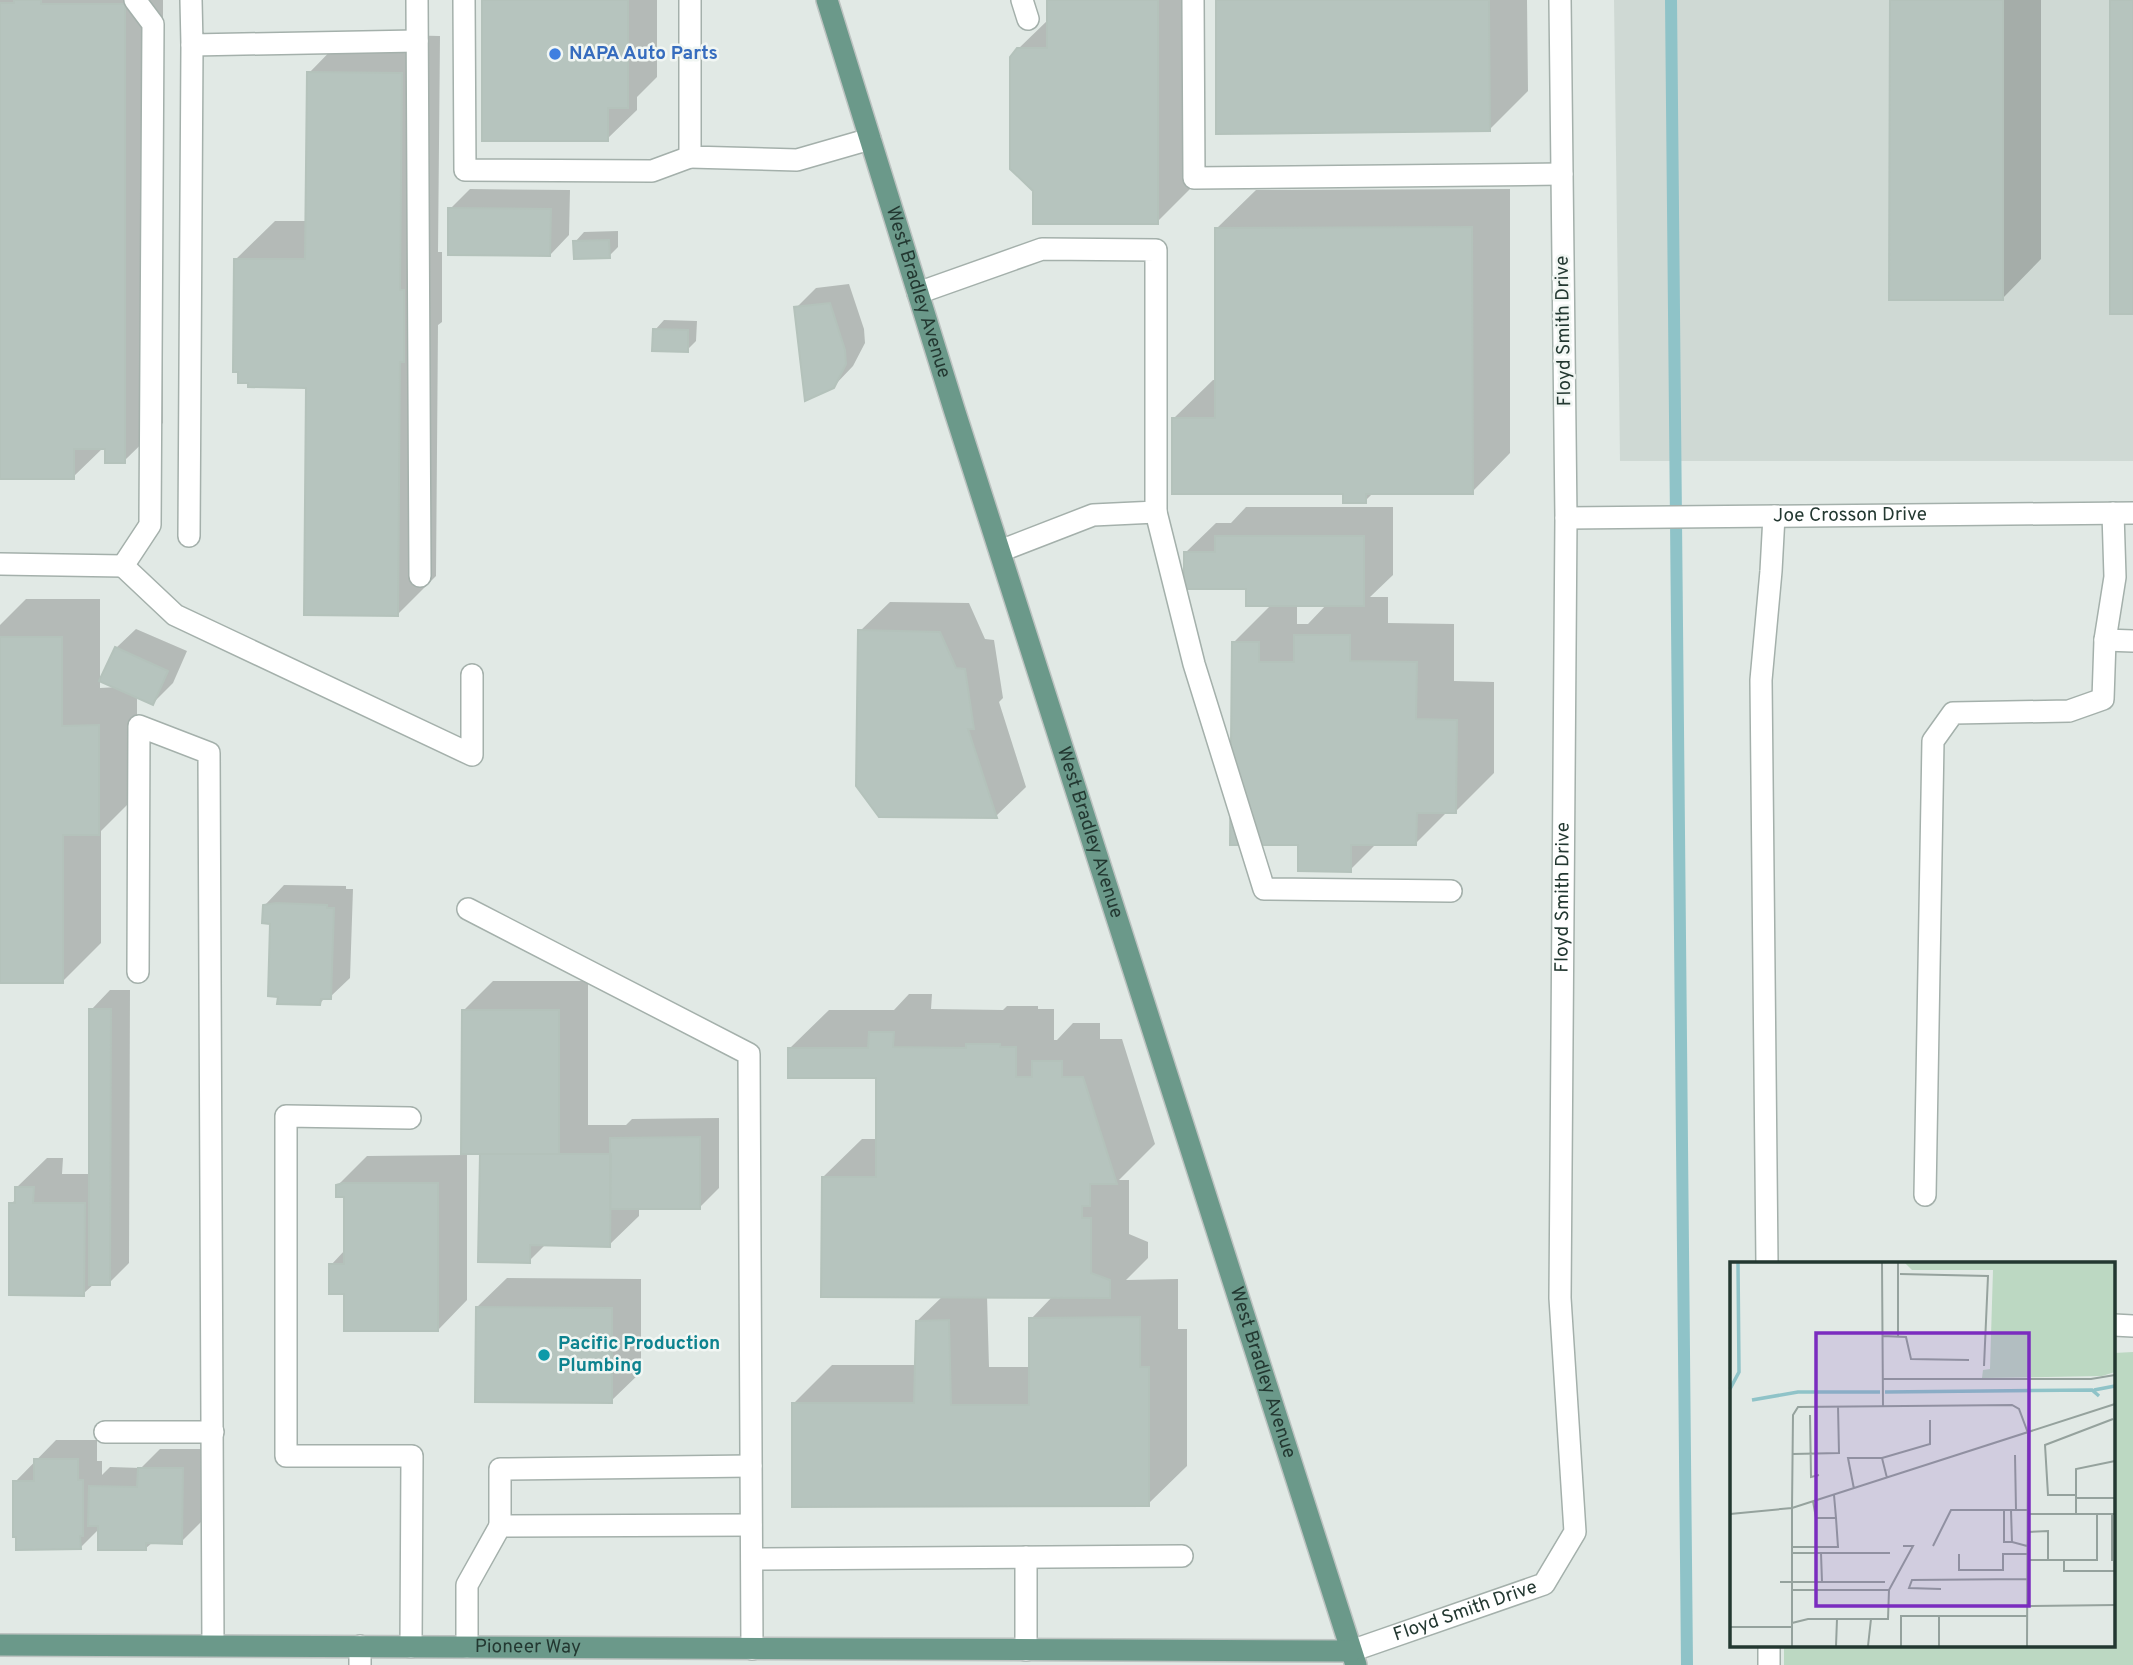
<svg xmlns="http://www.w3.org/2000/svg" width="2133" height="1665" viewBox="0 0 2133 1665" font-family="Overpass,sans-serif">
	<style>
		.built { fill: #cfd9d4 }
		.green { fill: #bcd8c2 }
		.shadow { fill: #0003; fill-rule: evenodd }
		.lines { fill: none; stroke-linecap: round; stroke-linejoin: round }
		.stream { stroke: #8fc3c8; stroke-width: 12 }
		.building { fill: #b6c4be; stroke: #b4c2bb; stroke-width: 2 }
		.minor-casing { stroke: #a4b0ab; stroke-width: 24 }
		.major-casing { stroke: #bdc3c1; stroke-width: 24 }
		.minor { stroke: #fff; stroke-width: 21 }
		.major { stroke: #6b998a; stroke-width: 21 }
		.shop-dot { fill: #3f7fe0; stroke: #f1f6f3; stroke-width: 2.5 }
		.culture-dot { fill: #0f9aa8; stroke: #f1f6f3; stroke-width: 2.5 }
		.labels { text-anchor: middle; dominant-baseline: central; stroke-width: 5; stroke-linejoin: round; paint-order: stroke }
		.shop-label { font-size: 19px; font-weight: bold; fill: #366cbe; stroke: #f1f6f3; text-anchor: start }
		.street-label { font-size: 19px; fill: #233831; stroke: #f1f6f3 }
		.culture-label { font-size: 19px; font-weight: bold; fill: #0d838f; stroke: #f1f6f3; text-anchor: start }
		.inset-river { fill: none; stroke: #8fc3c8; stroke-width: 3.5 }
		.inset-road { fill: none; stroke: #95a29d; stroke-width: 2 }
		.view { fill: #7b2cbf; fill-opacity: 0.15; stroke: #7b2cbf; stroke-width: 3.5 }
		.inset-edge { fill: none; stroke: #233831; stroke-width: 3.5 }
	</style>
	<rect width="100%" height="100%" fill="#e1e9e5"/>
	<path class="built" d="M1614 0H2133V461H1620Z"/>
	<path class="green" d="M2133 1352V1665H1784V1646H2114V1353Z"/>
	<path class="shadow" d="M0 0H163V423L124 461 104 447 73 477H0Z
		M483 0H657V77L637 97V110L607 139Z
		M1049 0H1196V183L1157 222 1035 190 1018 49 1049 19Z
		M1218 0H1527L1528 91 1489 130Z
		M1891 0H2041V259L2003 298Z
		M347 34 440 36 438 252H442V322L438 325 436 576 397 615 308 386 236 259 275 221H307L309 73Z
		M470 189 570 190 569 235 550 255 450 209Z
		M1510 189V453L1472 492H1374L1365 501 1174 418 1213 380H1217V228L1256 190Z
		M618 231V247L609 256 575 242 584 232Z
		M849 284 864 329 865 343 853 366 833 387 796 308 816 288Z
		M664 320 697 321 696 341 687 350 655 330Z
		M1246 507H1393V575L1370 597H1388V623L1454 624V681L1494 682V773L1455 812H1447L1415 844 1377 843 1350 870 1300 844 1234 642 1272 604 1248 587 1186 552 1216 523H1231ZM1297 604H1327L1308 624H1297Z
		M26 599H100V688L118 687 116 648 136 629 187 651 173 683 153 703 137 696V795L101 831V943L62 982H0V625Z
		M890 602 969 603 985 639 994 640 1003 698 999 702 1026 787 996 816 860 631Z
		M284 885 346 886V889H353L350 978 330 997H326L319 1004 271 922 265 905Z
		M493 981H588V1125H626L632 1119 719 1118V1188L699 1208H639V1216L609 1245 546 1244 529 1261 481 1152H467V1300L438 1330 346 1292 331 1265 345 1250V1196L337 1186 367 1156 463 1155V1011Z
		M110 990H130L129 1263 109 1283H95L83 1294 11 1204 17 1198V1187L47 1158H63L62 1174H91V1010Z
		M909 994H932L931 1009 1003 1010 1007 1006H1038V1009H1054V1040H1057L1073 1023H1100V1039H1122L1155 1144 1119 1180H1129V1234L1148 1242V1258L1126 1280 1178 1279V1329H1187V1466L1148 1504 793 1404 832 1365H916L917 1321 943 1296 823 1177 862 1139H878V1076L790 1048 829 1010H894ZM987 1296H1053L1031 1319V1367H989Z
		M507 1278 641 1279V1372L611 1401 477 1307Z
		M56 1440H97V1461H102V1475L110 1467 141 1468 160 1449H202L201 1522 181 1542H153L145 1549 100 1528 80 1548 15 1482Z"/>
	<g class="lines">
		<path class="stream" d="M1671 0 1687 1665"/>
	</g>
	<path class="building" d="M14 0H41V4H125V463H105V449H74V479H0V3H14Z
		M482 0H628V108H608V141H482Z
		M1047 0H1158V224H1033V191L1010 169V57L1017 48H1047Z
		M1216 0H1489L1490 131 1216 134Z
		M1890 0H2003V300H1889Z
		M2110 0H2133V314H2110Z
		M307 72 402 73 400 290H404V362H400L398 616 304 615 306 388 248 387V383H238V372H233L234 259H305Z
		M448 208 551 209 550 256 448 255Z
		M1472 227 1473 494H1366V503H1343V494H1172V418H1215V228Z
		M609 240 610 258 574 259 573 241Z
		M830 303 845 350 846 364 834 388 805 401 794 307Z
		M653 329 688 330V352L652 351Z
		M1215 536H1364V606H1246V589H1184V552H1215Z
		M858 630 940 632 956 668 965 669 974 729H968L997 818 879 817 856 786Z
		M1294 635H1350V661L1417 662 1416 719 1457 720 1456 813H1417L1416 845H1351V872L1298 871V845H1230L1232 642H1259V662H1294Z
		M0 637H62V726L99 725V835H63V983H0Z
		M115 647 168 671 153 705 99 681Z
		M276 903 327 905V908H334L331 999H321L320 1005 277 1004 278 997 268 996 270 924 262 923 263 905Z
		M89 1009H111L110 1285H89Z
		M462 1010H559V1154H461Z
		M869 1032H894L893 1047 966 1048V1044H1000V1047H1016V1077H1032V1061H1062V1077H1083L1117 1184H1090V1206H1082V1218H1091V1273L1110 1280V1298L821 1297 822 1177H876V1078H788V1048H868Z
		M700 1137V1209H610V1138Z
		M480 1154H611L610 1247 530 1245V1263L478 1262Z
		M343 1183H438V1331H344V1294H329V1264H344V1197H336V1185Z
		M15 1187H34L33 1203H85L84 1296 9 1295V1203H15Z
		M476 1307 612 1308V1403L475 1402Z
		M1140 1317V1367H1149V1506L792 1507V1403H914L916 1321 949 1320 951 1405H1029V1318Z
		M34 1459H78V1480H83V1536H80L81 1549 16 1550V1537H13V1481H34Z
		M138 1468H183L182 1544 146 1543V1550H98V1526H88L89 1486 137 1487Z"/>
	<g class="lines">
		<g class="minor-casing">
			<g id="minor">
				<path d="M191 0 192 45 417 41"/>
				<path d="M417 0 420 576"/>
				<path d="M464 0 465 170 652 171 690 157"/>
				<path d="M690 0V157L797 160 870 139"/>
				<path d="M1022 0 1028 19"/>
				<path d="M1193 0 1194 178 1562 174"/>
				<path d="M918 293 1042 249 1156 250V512L1093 515 1000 551"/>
				<path d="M1156 512 1194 664 1264 889 1451 891"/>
				<path id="s1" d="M1566 518 2133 513"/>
				<path d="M189 536 192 45"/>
				<path d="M0 564 123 566 150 525 153 24 135 0"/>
				<path d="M123 566 175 615 472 755V675"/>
				<path d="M2105 640 2133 641"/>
				<path d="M468 909 749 1054 752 1649"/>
				<path d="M138 972 139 726 209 753 213 1645"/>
				<path d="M410 1118 286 1116V1456H412L411 1647"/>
				<path d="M1925 1195 1933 741 1953 713 2069 711 2103 699 2105 640 2115 577 2113 513"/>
				<path d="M1767 1264 1761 680 1771 571 1774 516"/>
				<path d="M2114 1325 2133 1326"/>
				<path d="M105 1432H213"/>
				<path d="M500 1526V1469L751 1466"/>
				<path d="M1026 1557V1650"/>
				<path d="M752 1559 1182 1556"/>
				<path d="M360 1646V1665"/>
				<path d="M1769 1646V1665"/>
				<path d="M467 1647V1585L500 1526 751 1525"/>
				<path id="s2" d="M1351 1651 1544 1584 1575 1532 1560 1298 1566 518 1560 0"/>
			</g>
		</g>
		<g class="major-casing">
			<g id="major">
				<path id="s3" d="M827 0 954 409 1356 1665"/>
				<path id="s4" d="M0 1645 1351 1651"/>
			</g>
		</g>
		<use href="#minor" class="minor"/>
		<use href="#major" class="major"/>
	</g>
	<circle class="shop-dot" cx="555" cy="54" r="7"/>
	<circle class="culture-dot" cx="544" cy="1355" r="7"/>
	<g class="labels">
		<g class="shop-label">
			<text x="569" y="54">NAPA Auto Parts</text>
		</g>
		<g class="street-label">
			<text stroke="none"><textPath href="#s3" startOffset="306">West Bradley Avenue</textPath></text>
			<text transform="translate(1564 331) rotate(-91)">Floyd Smith Drive</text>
			<text stroke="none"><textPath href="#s1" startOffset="284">Joe Crosson Drive</textPath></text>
			<text stroke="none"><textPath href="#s3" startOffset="873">West Bradley Avenue</textPath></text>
			<text stroke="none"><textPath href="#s2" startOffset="900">Floyd Smith Drive</textPath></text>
			<text stroke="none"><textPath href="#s3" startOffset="1440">West Bradley Avenue</textPath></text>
			<text stroke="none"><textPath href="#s2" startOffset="121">Floyd Smith Drive</textPath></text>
			<text stroke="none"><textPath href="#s4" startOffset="528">Pioneer Way</textPath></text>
		</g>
		<g class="culture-label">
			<text x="558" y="1344">Pacific Production<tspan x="558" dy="22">Plumbing</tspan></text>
		</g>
	</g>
	<g transform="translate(1730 1262)">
		<rect width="385" height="385" fill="#e1e9e5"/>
		<path d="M175 1H385V110L372 114 252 116 253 108 260 107 263 8H182Z" fill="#bcd8c2"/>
		<path class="inset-river" d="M0 127 9 110 8 1M364 128 385 124M155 130 362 128 369 134M22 138 68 130H150"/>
		<path class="inset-road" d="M152 1 153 144M168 1V75M170 12 258 14 254 104M152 74 176 75 181 97 239 98M152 117H361L385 113M80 153 81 215 89 213M63 192 109 191 108 144M285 193 286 248M152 196 200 182V158M124 227 118 196H152L157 216M346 233H318L315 183 383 157M346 236H385M83 239 86 256H106L104 233M62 246 63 153 68 145 282 143 289 147 298 171M62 246V384M274 248V280H282M281 248 282 280 297 284M0 252 62 246 385 142M297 252H385M346 252V207L385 199M382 252V299M297 270 318 269V298M203 284 221 248H297M62 285H108L106 256M62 291H160M229 292V308H273V292H297M297 298H367V252M334 298V309H385M50 320H92L91 291M92 320H155M211 327 179 326 182 318 297 317M62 328H159L158 357H78L62 361M159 328 183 284H173M297 344 385 343M0 365H62M106 384 107 357M138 384 141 357M171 384V354H297M209 384V354M297 384 298 171"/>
		<path class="view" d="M86 71H299V344H86Z"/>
		<rect width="385" height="385" class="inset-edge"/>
	</g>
</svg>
